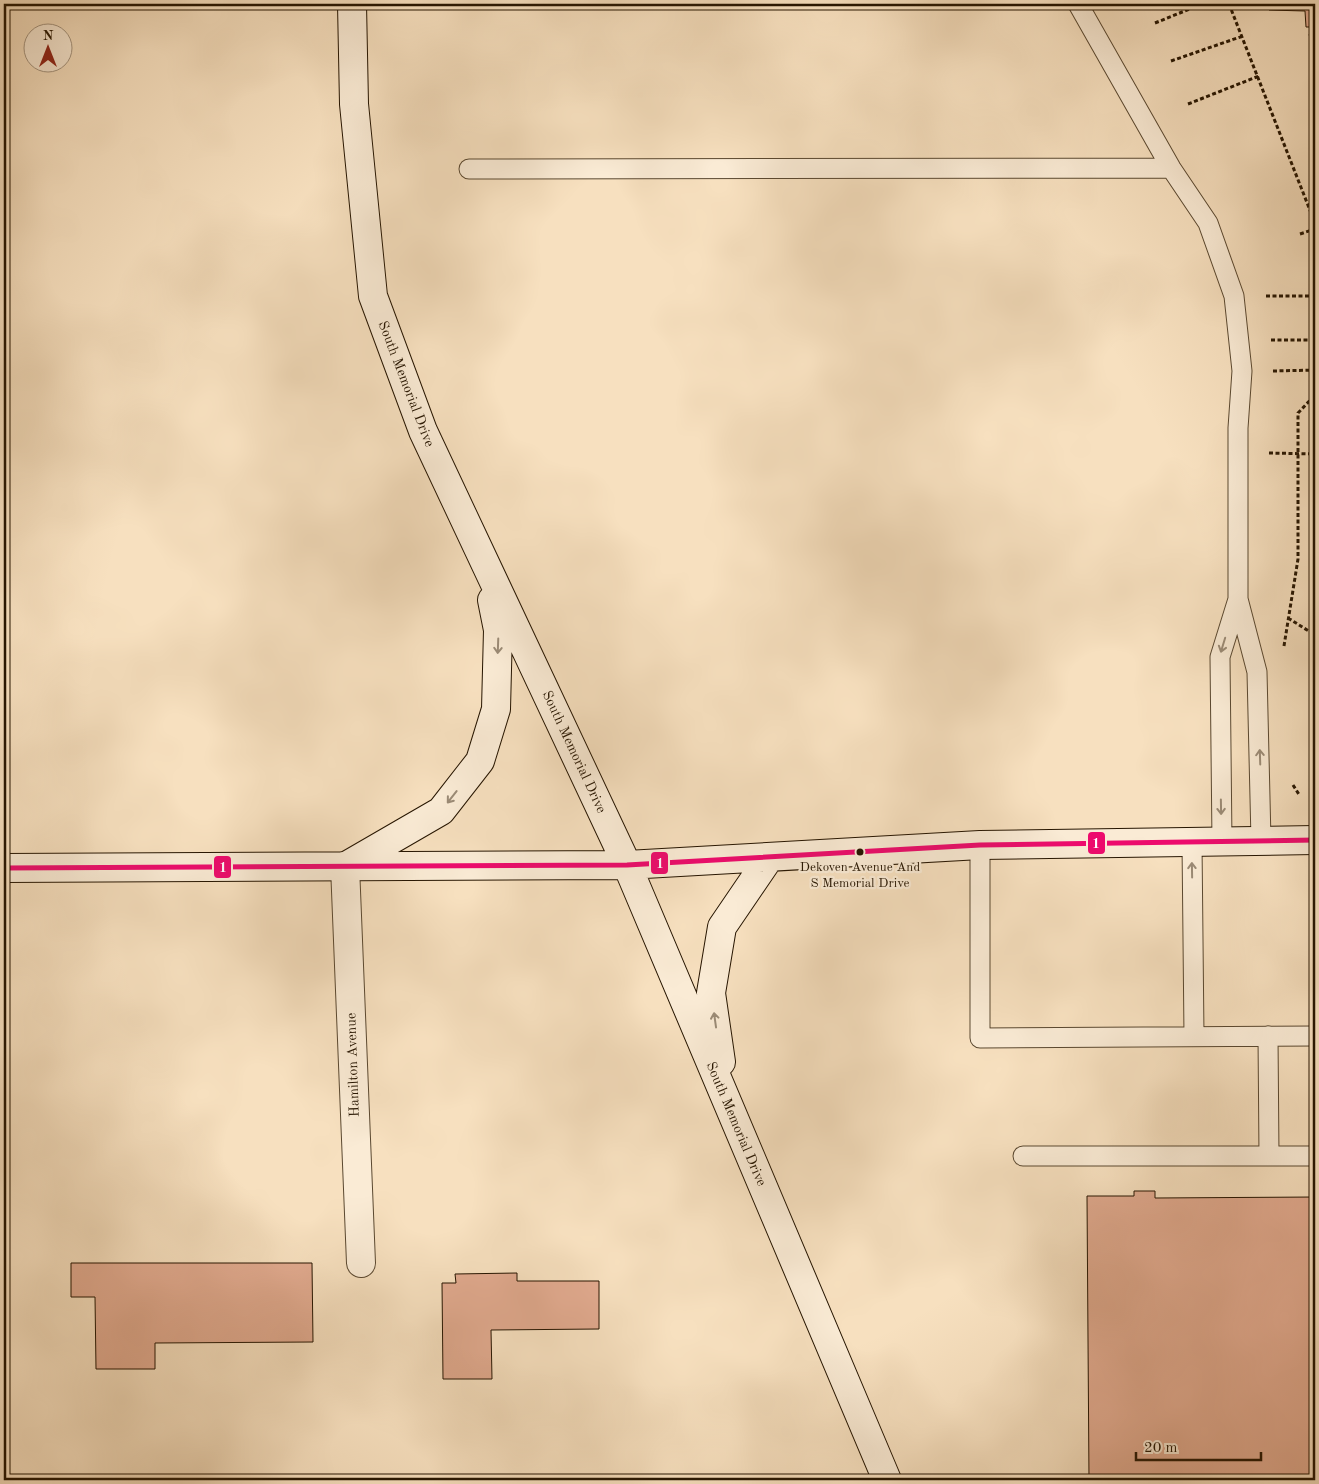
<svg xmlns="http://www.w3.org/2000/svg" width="1319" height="1484" viewBox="0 0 1319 1484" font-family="'Old Standard TT',serif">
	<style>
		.building { fill: #e1aa8f; stroke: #261501 }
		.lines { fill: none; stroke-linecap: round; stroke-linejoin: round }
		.lane-casing { stroke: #5a4830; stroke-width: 21 }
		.street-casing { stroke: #5a4830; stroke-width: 30 }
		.secondary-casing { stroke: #261501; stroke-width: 30 }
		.path { stroke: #261501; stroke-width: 3; stroke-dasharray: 4 2.5; stroke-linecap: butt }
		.lane { stroke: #faebd5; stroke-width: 19 }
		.street { stroke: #faebd5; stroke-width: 28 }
		.secondary { stroke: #faebd5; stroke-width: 28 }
		.bus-1-casing { stroke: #faebd5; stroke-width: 9 }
		.bus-1 { stroke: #ed0b6d; stroke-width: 5 }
		.oneway { stroke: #9b8b76 }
		.bus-dot { fill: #261501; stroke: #faebd5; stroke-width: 2 }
		.labels { text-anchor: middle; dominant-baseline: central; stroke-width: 4.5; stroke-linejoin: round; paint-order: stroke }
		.bus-label { font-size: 13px; fill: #261501; stroke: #faebd5 }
		.street-label { font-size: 14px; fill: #261501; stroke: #faebd5 }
		.line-badge { stroke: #faebd5; stroke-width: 2 }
		.badge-label { font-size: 14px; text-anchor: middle; font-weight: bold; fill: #fff }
	</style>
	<rect width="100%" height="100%" fill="#f7e0bf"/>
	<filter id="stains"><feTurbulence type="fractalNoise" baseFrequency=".004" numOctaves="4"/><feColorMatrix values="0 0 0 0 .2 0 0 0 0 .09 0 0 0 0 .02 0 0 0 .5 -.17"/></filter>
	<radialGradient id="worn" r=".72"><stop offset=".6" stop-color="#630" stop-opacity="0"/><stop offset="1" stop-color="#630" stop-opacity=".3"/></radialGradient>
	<path class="building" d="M1266 4H1315V27H1306L1305 11 1269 10Z
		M1134 1191H1155V1198L1315 1197V1480H1089L1087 1196H1134Z
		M71 1263H312L313 1342 155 1343V1369H96L95 1297H71Z
		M517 1273V1281H599V1329L491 1330 492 1379H443L442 1283H456L455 1274Z"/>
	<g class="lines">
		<g class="lane-casing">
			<path id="lane" d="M1078 4 1171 168 1208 223 1234 296 1242 371 1238 428V599L1257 672 1261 840
				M469 169 1171 168
				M1222 842 1220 657 1238 599
				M1192 843 1194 1036
				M980 845V1038L1315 1036
				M1268 1036 1269 1156
				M1023 1156H1315"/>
		</g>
		<g class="street-casing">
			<path id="street" d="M345 866 361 1263"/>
		</g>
		<g class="secondary-casing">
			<path id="secondary" d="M352 4 354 104 373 296 423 431 627 865 887 1480
				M346 866 441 811 480 761 496 709 498 630 492 600
				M4 868 627 865 980 845 1315 840
				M721 1062 711 993 722 927 769 858"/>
		</g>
		<path class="path" d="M1229 4 1315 223
			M1155 23 1202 4
			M1309 36 1315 34
			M1171 61 1243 36
			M1188 104 1259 76
			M1300 234 1315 229
			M1266 296H1315
			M1271 340H1315
			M1273 371 1315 370
			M1269 453 1315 454
			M1288 618 1315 635
			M1284 646 1298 559V413L1315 395
			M1293 785 1300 796"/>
		<use href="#lane" class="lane"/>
		<use href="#street" class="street"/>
		<use href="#secondary" class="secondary"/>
		<g class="bus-1-casing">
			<path id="bus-1" d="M4 868 627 865 980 845 1315 840"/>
		</g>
		<use href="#bus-1" class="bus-1"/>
	</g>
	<defs><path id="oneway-shaft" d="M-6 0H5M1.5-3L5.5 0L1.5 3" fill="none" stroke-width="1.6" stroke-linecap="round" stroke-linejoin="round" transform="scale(1.25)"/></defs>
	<g class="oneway">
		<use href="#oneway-shaft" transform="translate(1223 645) rotate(107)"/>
		<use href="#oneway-shaft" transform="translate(498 646) rotate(92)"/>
		<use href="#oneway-shaft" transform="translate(1260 757) rotate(-92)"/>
		<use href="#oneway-shaft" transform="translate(452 797) rotate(128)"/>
		<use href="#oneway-shaft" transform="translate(1221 807) rotate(89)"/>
		<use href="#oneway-shaft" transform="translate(1192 870) rotate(-91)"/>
		<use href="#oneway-shaft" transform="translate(715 1020) rotate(-98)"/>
	</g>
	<circle class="bus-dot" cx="860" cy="852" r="4.5"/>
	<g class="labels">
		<g class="bus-label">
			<text x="860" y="867">Dekoven Avenue And<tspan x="860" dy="16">S Memorial Drive</tspan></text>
		</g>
		<g class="street-label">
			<text transform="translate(406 384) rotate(69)">South Memorial Drive</text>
			<text transform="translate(574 752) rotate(65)">South Memorial Drive</text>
			<text transform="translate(353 1065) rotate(-92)">Hamilton Avenue</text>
			<text transform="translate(736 1124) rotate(67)">South Memorial Drive</text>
		</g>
	</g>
	<g class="line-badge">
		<rect x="1087" y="831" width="19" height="24" rx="5" fill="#ed0b6d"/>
		<rect x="650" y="851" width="19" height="24" rx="5" fill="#ed0b6d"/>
		<rect x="213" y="855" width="19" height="24" rx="5" fill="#ed0b6d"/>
	</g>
	<g class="badge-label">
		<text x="1096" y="848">1</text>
		<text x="660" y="868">1</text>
		<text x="223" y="872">1</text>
	</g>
	<rect width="1319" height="1484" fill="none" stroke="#f7e0bf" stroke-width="20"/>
	<rect x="5" y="5" width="1309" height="1474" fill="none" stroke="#261501" stroke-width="2.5"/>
	<rect x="10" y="10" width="1299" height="1464" fill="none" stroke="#261501"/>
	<g transform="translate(48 48)"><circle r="24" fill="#faebd5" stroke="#a59580"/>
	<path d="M0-4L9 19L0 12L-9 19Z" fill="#8f2418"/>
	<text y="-8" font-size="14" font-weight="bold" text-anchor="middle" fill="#261501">N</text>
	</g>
	<path d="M1136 1452v8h125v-8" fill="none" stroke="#261501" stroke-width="2.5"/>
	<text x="1144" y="1452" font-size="15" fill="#261501" stroke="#faebd5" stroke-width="4" paint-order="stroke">20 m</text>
	<rect width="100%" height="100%" filter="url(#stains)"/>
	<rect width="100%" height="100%" fill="url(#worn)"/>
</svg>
